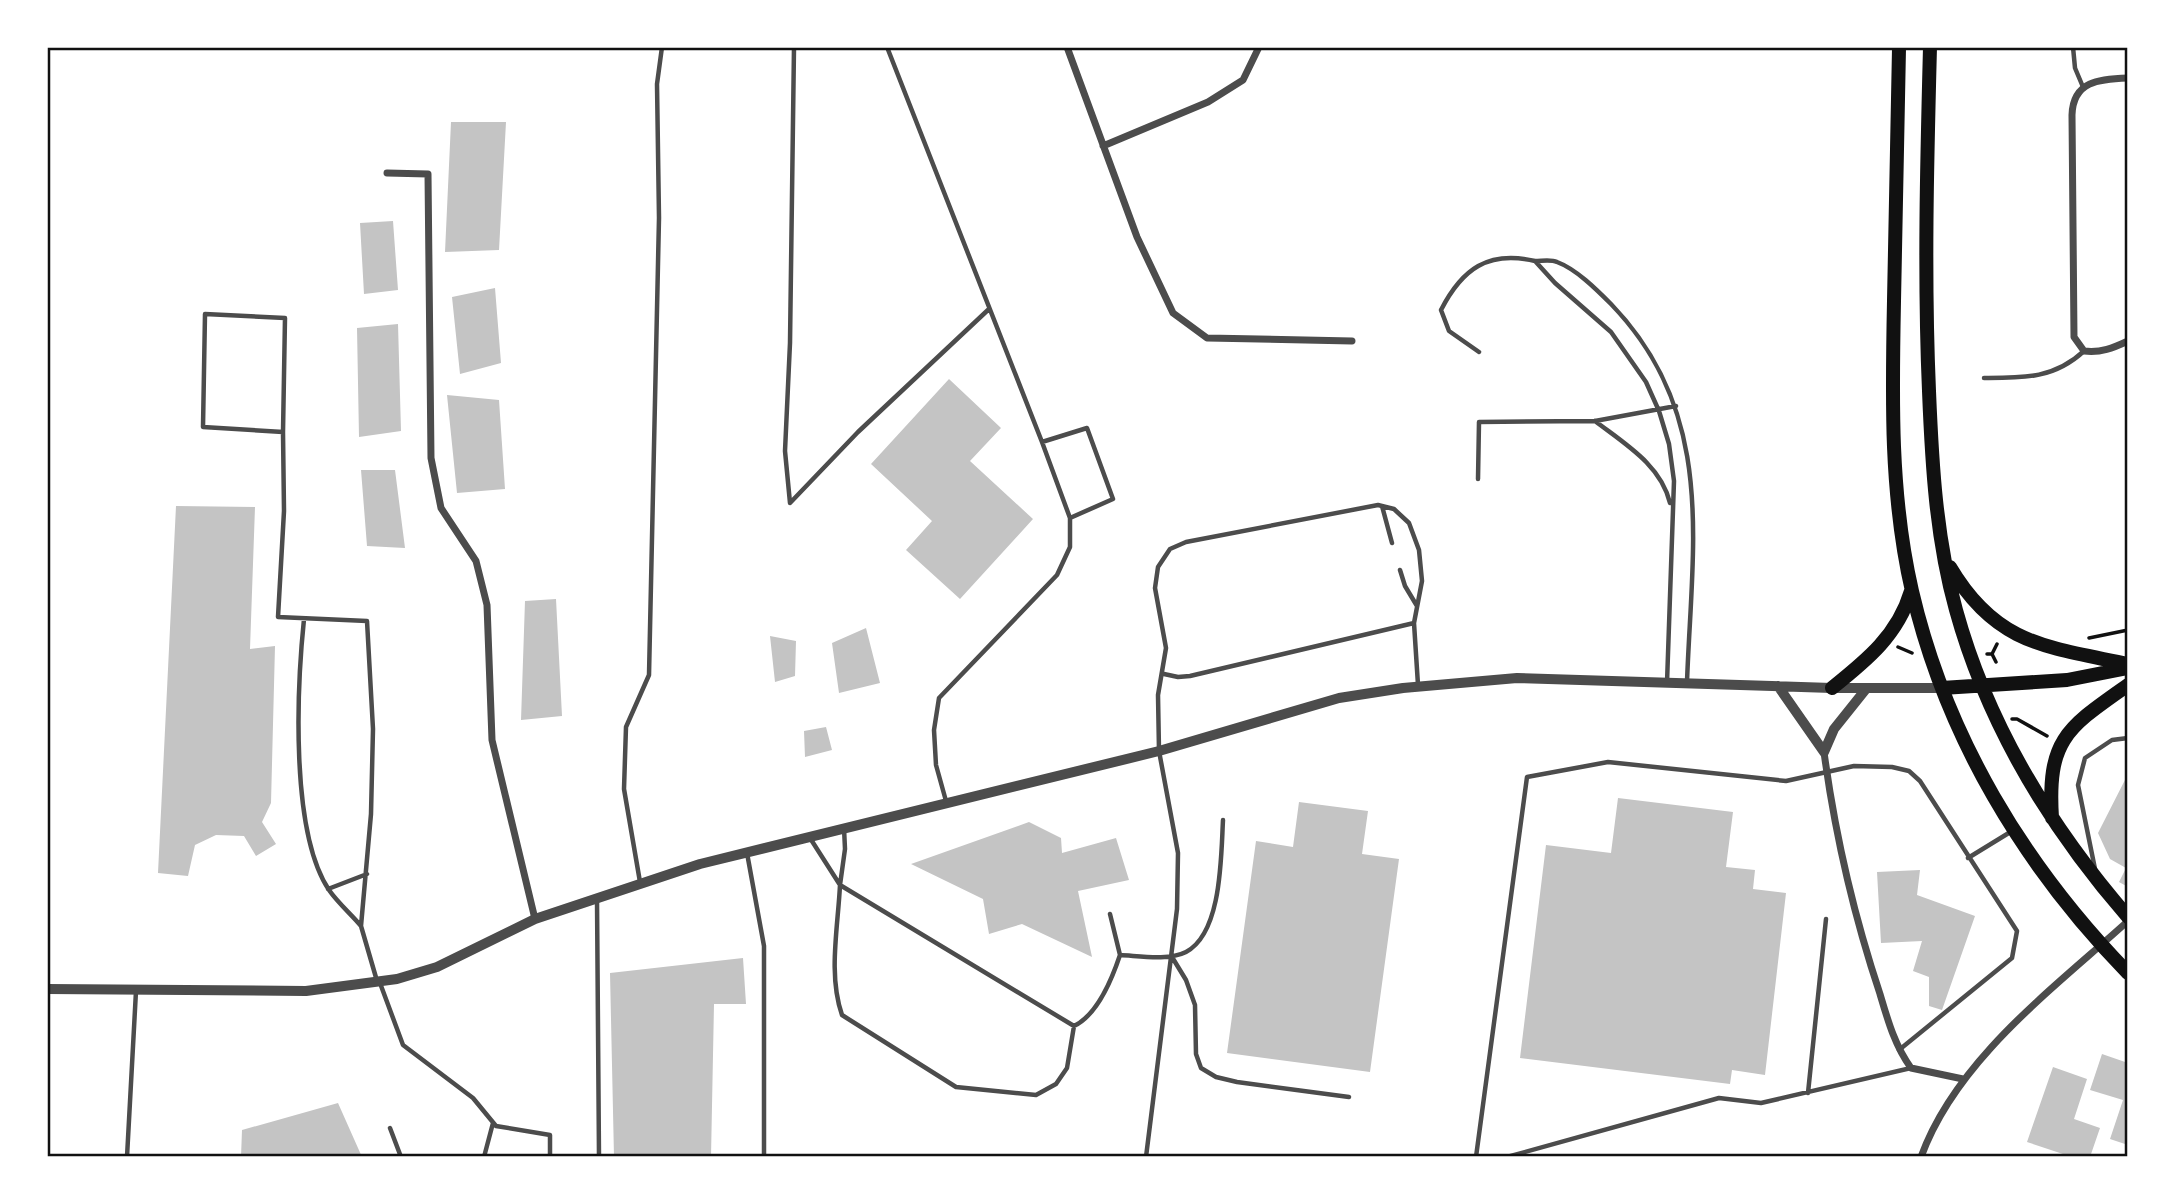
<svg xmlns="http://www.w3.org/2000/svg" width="2175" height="1204" viewBox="0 0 2175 1204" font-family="'Titillium Web',sans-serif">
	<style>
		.building { fill: #c4c4c4 }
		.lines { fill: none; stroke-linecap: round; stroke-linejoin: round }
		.path { stroke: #111; stroke-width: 3.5 }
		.service { stroke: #4c4c4c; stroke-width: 4.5 }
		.minor { stroke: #4c4c4c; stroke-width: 7 }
		.tertiary { stroke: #4c4c4c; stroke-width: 10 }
		.primary { stroke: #111; stroke-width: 14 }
		.neatline { fill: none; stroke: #111; stroke-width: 2.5 }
	</style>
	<rect width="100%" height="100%" fill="#fff"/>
	<path class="building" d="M451 122H506L499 250 445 252Z
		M393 221 398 290 364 294 360 223Z
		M495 288 501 363 460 374 452 297Z
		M398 324 401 431 359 437 357 328Z
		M949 379 1001 428 970 461 1033 519 960 599 906 550 932 521 871 464Z
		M447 395 499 400 505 489 457 493Z
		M361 470H395L405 548 367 546Z
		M176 506 255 507 250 649 275 646 271 803 262 822 276 844 256 856 244 836 216 835 195 845 188 876 158 873Z
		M556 599 562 716 521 720 525 601Z
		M866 628 880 683 839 693 832 643Z
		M770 636 796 641 795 676 775 682Z
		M826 727 832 750 805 757 804 731Z
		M2128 774V887L2119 882 2126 868 2110 859 2098 833Z
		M1618 798 1733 812 1726 867 1755 870 1753 889 1786 893 1765 1075 1732 1070 1730 1084 1520 1058 1546 845 1611 853Z
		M1299 802 1368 811 1362 854 1399 859 1370 1072 1227 1053 1256 841 1293 847Z
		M1029 822 1061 838 1062 853 1116 838 1129 880 1078 891 1092 957 1022 924 989 934 983 899 911 864Z
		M1920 870 1917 895 1975 916 1942 1010 1929 1006V977L1913 971 1922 941 1881 943 1877 872Z
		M743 958 746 1004H714L711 1157H614L610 973Z
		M2102 1054 2128 1063V1145L2110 1139 2123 1100 2090 1090Z
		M2053 1067 2087 1079 2074 1119 2100 1128 2090 1157H2072L2027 1142Z
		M338 1103 362 1157H241L242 1130Z"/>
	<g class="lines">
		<path class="path" d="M2089 638 2128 630
			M1898 647 1912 653
			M1987 654H1992L1997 644
			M1992 654 1996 662
			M2012 719H2017L2047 736"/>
		<path class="service" d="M794 47 790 343 785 451 790 503 858 432 989 309
			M887 47 1042 442
			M2073 47 2075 68 2083 87
			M1479 352 1449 331 1441 310C1462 269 1488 250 1535 261
			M1984 378C2023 378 2054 379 2084 351
			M1595 421C1625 444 1661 465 1670 503
			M283 432 285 318 205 314 203 427 283 432 284 511 278 617 367 621 373 729 371 814 361 926 377 981
			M1478 479 1479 422 1595 421 1676 406
			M1382 506 1392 543
			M1400 570 1405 586 1417 606
			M304 619C297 687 290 832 329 890 338 903 351 914 361 926
			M1164 674 1178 677 1190 676 1414 623
			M1667 683 1674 481 1669 444 1659 411 1646 382 1611 332 1555 283 1535 261C1542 261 1551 259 1557 262 1576 269 1596 289 1611 304 1717 414 1692 543 1687 682
			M946 801 936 765 934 730 939 698 1057 575 1070 547V518L1113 499 1087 428 1042 442 1070 518
			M810 838 840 885 845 849 844 828
			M747 853 764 946V1157
			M1968 858 2012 831
			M2095 869 2078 785 2085 758 2112 740 2128 738
			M640 882 624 789 626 727 649 675 659 218 657 84 662 47
			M328 889 367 874
			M597 899 599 1157
			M1110 914 1120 955
			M1172 957 1186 980 1195 1005 1196 1054 1201 1068 1216 1077 1237 1082 1349 1097
			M380 983 403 1045 473 1098 496 1126 550 1135V1157
			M1074 1026 1067 1068 1056 1084 1036 1095 956 1087 842 1015C828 975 838 927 840 885L1074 1026C1097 1015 1112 979 1120 955 1140 956 1168 961 1186 952 1222 933 1221 856 1223 820
			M1808 1093 1826 919
			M390 1128 401 1157
			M127 1157 136 991
			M484 1157 493 1123
			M1146 1157 1177 909 1178 853 1159 751 1158 695 1166 648 1155 588 1158 567 1170 549 1186 542 1378 505 1394 509 1409 523 1419 550 1422 581 1414 623 1418 685
			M1476 1157 1527 777 1608 762 1786 781 1854 766 1892 767 1909 771 1920 781 2017 931 2012 958 1899 1050
			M1507 1157 1719 1098 1761 1103 1911 1068"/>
		<path class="minor" d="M1067 47 1137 237 1173 313 1207 338 1352 341
			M2128 78C2099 79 2073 81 2072 115L2074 337 2084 351C2101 353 2113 348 2128 341
			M1103 146 1208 102 1243 80 1259 47
			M387 173 428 174 431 458 441 508 476 561 487 605 492 740 535 919
			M1824 752C1835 834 1854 916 1880 994 1888 1021 1895 1046 1911 1068L1963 1079
			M1921 1157C1956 1060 2053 989 2128 921"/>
		<path class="tertiary" d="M1778 686 1824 752
			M1824 752 1834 729 1866 689
			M47 989 306 991 397 979 437 967 535 919 700 864 1159 751 1339 698 1403 688 1517 678 1832 688H1942"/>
		<path class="primary" d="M1899 47C1898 132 1896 217 1894 301 1892 398 1890 496 1912 591 1946 737 2024 866 2128 973
			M1930 47C1927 162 1924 276 1929 391 1932 465 1936 538 1956 610 1988 726 2050 827 2128 917
			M1950 567C1996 645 2047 647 2128 664
			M1832 688C1867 660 1898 635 1911 591
			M1942 688 2067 680 2128 668
			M2052 818C2047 739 2067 728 2128 685"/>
	</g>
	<rect width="2175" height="1204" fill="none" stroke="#ffffff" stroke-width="98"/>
	<rect x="49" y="49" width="2077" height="1106" class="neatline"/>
</svg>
